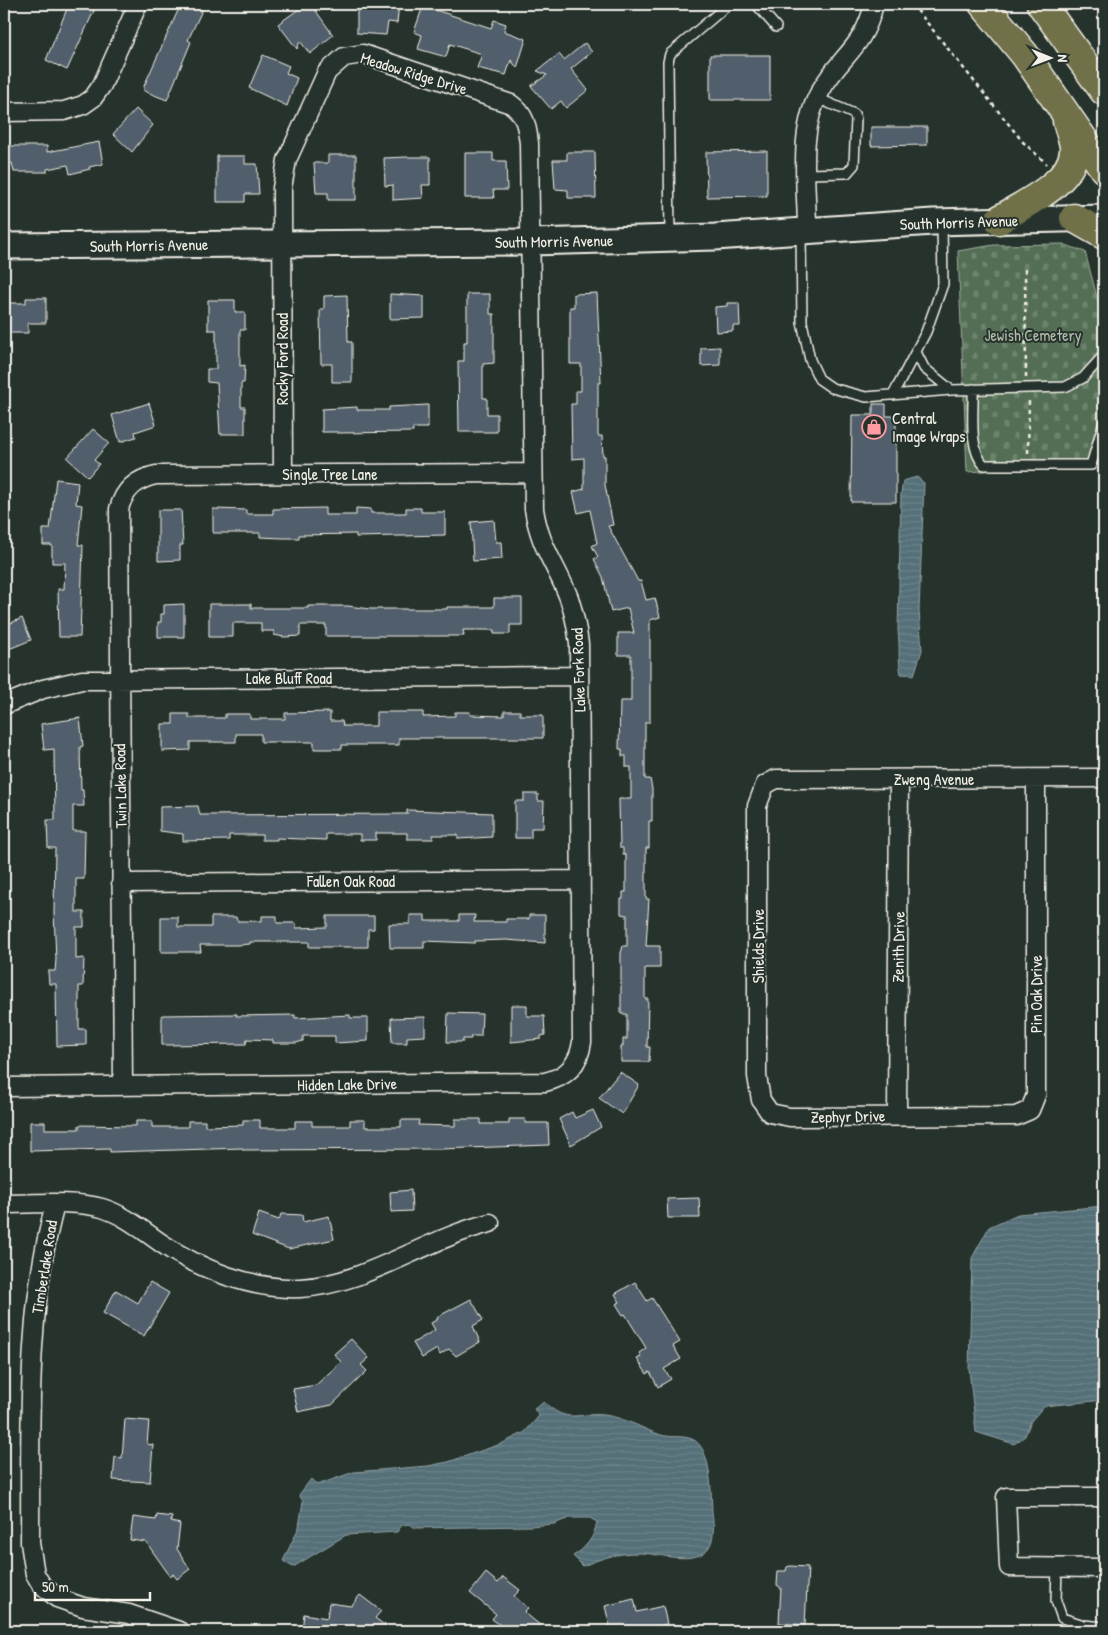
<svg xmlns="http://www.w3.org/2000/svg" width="1108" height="1635" viewBox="0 0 1108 1635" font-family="'Patrick Hand',sans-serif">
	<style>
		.cemetery { fill: url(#cemetery-stones); stroke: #a4b09e }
		.water { fill: url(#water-rules); stroke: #94a3a5 }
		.building { fill: #515f6c; stroke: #f4f1e8 }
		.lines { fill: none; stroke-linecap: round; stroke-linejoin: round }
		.lane-casing { stroke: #f4f1e8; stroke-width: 12 }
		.street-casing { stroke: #f4f1e8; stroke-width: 21 }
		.secondary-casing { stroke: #f4f1e8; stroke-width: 29 }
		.highway-casing { stroke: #f4f1e8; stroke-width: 31 }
		.path { stroke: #f4f1e8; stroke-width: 2.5; stroke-dasharray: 4 4; stroke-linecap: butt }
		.lane { stroke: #26332d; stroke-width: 9 }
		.street { stroke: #26332d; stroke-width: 18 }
		.secondary { stroke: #26332d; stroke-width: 25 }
		.highway { stroke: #70704a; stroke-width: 28 }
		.labels { text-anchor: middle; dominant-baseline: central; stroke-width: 4; stroke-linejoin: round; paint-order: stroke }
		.street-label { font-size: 16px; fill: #f4f1e8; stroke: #26332d }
		.park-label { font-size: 16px; fill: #b4bdad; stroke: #26332d }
		.poi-label { font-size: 16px; fill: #f4f1e8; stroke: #26332d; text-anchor: start }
	</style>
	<defs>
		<pattern id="cemetery-stones" width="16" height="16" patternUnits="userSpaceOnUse" patternTransform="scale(1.25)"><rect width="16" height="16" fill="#536e55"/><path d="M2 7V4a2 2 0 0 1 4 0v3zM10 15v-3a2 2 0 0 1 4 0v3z" fill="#6c836d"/></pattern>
		<pattern id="water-rules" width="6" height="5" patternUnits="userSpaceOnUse" patternTransform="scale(1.25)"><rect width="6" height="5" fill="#546f78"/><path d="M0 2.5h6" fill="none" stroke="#6d848b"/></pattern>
	</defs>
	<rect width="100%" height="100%" fill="#26332d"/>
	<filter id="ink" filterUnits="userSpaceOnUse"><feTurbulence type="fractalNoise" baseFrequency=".02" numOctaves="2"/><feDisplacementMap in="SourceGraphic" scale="10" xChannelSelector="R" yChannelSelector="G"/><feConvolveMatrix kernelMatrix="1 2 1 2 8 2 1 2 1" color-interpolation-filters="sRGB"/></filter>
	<g filter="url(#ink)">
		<path class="cemetery" d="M1063 244 1085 252 1104 323V464L967 472 958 251 994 245Z"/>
		<path class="water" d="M917 477 924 483 919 611 922 650 914 675 901 674C898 660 900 645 898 631L901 494 903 481Z
			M1104 1206V1400L1044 1406 1031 1421 1025 1436 1014 1444 976 1432 969 1369 972 1258 989 1227 1018 1214Z
			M544 1402C568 1425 577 1412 604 1415 624 1417 642 1429 661 1435 671 1438 682 1435 692 1439 712 1447 711 1494 712 1512 714 1527 716 1545 702 1554 684 1563 657 1553 638 1553 617 1553 602 1558 583 1566L573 1556C586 1548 594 1538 597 1522L590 1518H569L554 1524 530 1526 415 1528 410 1524 402 1525 397 1532 346 1535 293 1567 283 1561 299 1527 303 1501 299 1495 311 1479 317 1485 354 1472 428 1466 448 1462 501 1444 525 1432 539 1416 534 1409Z"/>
		<path class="building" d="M69 4H97L67 70 46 60Z
			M181 4H205L188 40 191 42 167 100 144 91V86Z
			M306 4H311L333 35 310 54 300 41 297 49 278 24Z
			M357 4H399L397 23 388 22 386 35 357 33Z
			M423 6 491 28 494 20 506 24 504 31 526 39 517 68 511 60 506 75 477 68 482 54 450 44 446 57 418 49 422 35 414 32Z
			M585 43 592 52 571 69 588 90 566 108 561 101 551 109 531 86 547 75 537 71 559 54 564 60Z
			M263 55 289 66 286 73 297 78 287 106 249 88Z
			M710 55H770V100H710Z
			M136 109 153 125 132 152 113 134Z
			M871 127H927V145L871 146Z
			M99 142 103 164 89 167 90 169 70 174 68 165 47 169V172H14L12 163H9V146H47V152Z
			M767 151V196L707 197 706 152Z
			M567 152H595L596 198H568V190L555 189 553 160H567Z
			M465 153H493V161H506L507 190H493L494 198H465Z
			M328 155H356V200H328V193H316L314 163H328Z
			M217 156H245V164H257L259 194H245V202H217Z
			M407 157H430V185H422L423 198 393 200V185L385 186 384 158Z
			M597 293 601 383H598V436H602L603 456H605V485L613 525 608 526 638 581H641L646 600 655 598 660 617 650 620V722H645V779H650L652 789V821H649V848H646V899H649L646 946H660V968H645V999H648L647 1047H650L649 1062H621V1046H623V1039H627V1014H621V953L623 946H627V915L621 914V899H623V892H626V855H623V848H620L619 799H631V767H626V756H622V749H619L620 701H631V655H618V633H634L628 608 611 612 603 577 594 559 598 557 592 546 597 543 590 510 578 513 573 492 584 489V458L572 459 571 404H576V391H581V364H570V307H574V294Z
			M390 294 424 296V318L390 319Z
			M467 294H490V314H494V363L483 364V398H487V414H497V432H459L458 361H464V342H467Z
			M347 295 348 342H352V382H332V364H321L320 309H324V296Z
			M26 298H46V323H28V333H4V303H26Z
			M208 300H235V312H245V330H240V366L245 365 244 383H241V407H245V434H220L217 383 207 382V369H216V330H208Z
			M727 303H739L740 326H733V331L716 332 715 307 727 306Z
			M720 347V365L701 366V348Z
			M149 403 156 425 135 432 136 437 120 442 112 415Z
			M873 404H886V416H896V502H851L852 415H873Z
			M428 405V428H413V432L337 433 338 432H322V409L357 407V410H389V407Z
			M93 429 109 443 94 460 99 464 88 477 67 458Z
			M56 479 78 482 76 504 82 505 78 545H83L80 637H59L58 589H64L65 563H52V545H43V529H50Z
			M325 508V515H356V508L371 509V513H406V508H421V512H445V535L356 537V534L299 535V538H283L260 537V533H213V509L246 510V514H273V509Z
			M158 510H181L183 545H180V560L158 561Z
			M494 520 496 542H501L502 559 473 561 471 522Z
			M494 598H522V625H510V634H494V630H463L464 636H326V625H300V636L284 637 274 635V631H261V623H233V637H209V604H251V608H308V606H348L370 609H447V607H494Z
			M184 604V637H158V622H161V614H164V605Z
			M22 618 31 640 4 651V626Z
			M504 711H520V715H543V738H399V745H342V749H314V742H261V734H236V742H190V750L162 751V724H173V714H189V718H225V714H250V719H285V713L330 712V721H342L343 726H376V712H423V717L455 716V712H470V715L504 716Z
			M80 718 83 746 80 747 81 790H83L84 806H73V831H85L84 879H76V912H84V927H76V959L84 958 83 986H79V1029H86V1045L57 1046 56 984H49L48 971H55L56 959 54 913 55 848H48L47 820H55L54 749 44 750 41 724Z
			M524 794H538V801H544L543 828H531V838H515V801H524Z
			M198 806 200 815 407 814V810L492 813V837L458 839V835H433V839H407V833H376V840H360V834H326V840L277 838V840H262V835H229V840L183 841V834L160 831V807Z
			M410 915H425V921H459V915H475L474 922H506V919H529V915H545V943L506 940 475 941V943L424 941V948H390L389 924H410Z
			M262 916H277V923H296V928L327 927V916H374V929H368V947H309V942H250V944L237 945H200L201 952H161V917H178V927H211V917H236L237 921H262Z
			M511 1005H527V1016H544L545 1035 541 1036V1039L511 1042Z
			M448 1013 482 1014 481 1036H471V1039H463V1042H447Z
			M237 1014 236 1016 295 1015V1018L350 1015V1018H368V1041L335 1043V1036H303V1041L296 1043H273V1040L247 1039 246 1044 162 1045V1015Z
			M425 1017V1036L407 1037V1043H392L391 1018Z
			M620 1072 639 1085 622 1114 599 1098Z
			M593 1110 601 1127 571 1145 559 1119 572 1112 575 1118Z
			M455 1119H481V1124H509V1119H525V1123H548L549 1145 441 1149 243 1150V1148L110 1152V1149L30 1151V1122H45V1129H79V1125L136 1126V1121H152V1127H188V1121H205V1126L243 1125V1120H260V1128H295V1121H312V1126H350V1120H365V1127H401V1120H419L418 1125 455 1126Z
			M411 1190 412 1211 391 1212 390 1192Z
			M699 1198 700 1218H668L667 1199Z
			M259 1213 279 1220 281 1214 302 1215 303 1222 329 1216 334 1239 289 1249 252 1235Z
			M150 1282 169 1293 144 1336 103 1313 116 1290 138 1303Z
			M635 1282 647 1301 652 1298 680 1342 673 1346 681 1359 664 1369 671 1379 658 1387 650 1372 647 1374 637 1359 641 1357 639 1353 646 1348 625 1314 623 1315 616 1304 620 1302 615 1294Z
			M471 1299 483 1320 473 1326 480 1342 456 1356 449 1349 440 1355 437 1349 422 1358 413 1343 435 1330 431 1323 438 1319 437 1317Z
			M351 1339 369 1358 361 1365 367 1371 332 1405 298 1412 293 1389 316 1385 341 1362 334 1354Z
			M125 1419 149 1421 147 1444 153 1445 150 1482 113 1480 115 1457 122 1458Z
			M157 1515 172 1517 171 1522 180 1524 177 1549 190 1569 177 1579 173 1574 170 1576 146 1542 130 1540 133 1517 156 1520Z
			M790 1566 808 1567 805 1625 779 1623 781 1588 777 1585 778 1571H786L787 1567Z
			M486 1573 498 1583 503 1577 520 1590 514 1596 528 1608 524 1612 547 1631H519L513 1626 508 1631 492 1619 496 1614 470 1593Z
			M360 1595 381 1611 375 1618 392 1631H302L304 1614 327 1618 329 1603 351 1606Z
			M634 1599 637 1612 663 1606 667 1624 637 1631H611L605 1606Z"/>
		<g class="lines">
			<g class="lane-casing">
				<path id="lane" d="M756 4 776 27
					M807 174 847 173 854 165 856 119 854 114 817 98
					M801 232 802 322 810 360 819 379 832 388 866 397 951 390 1065 387 1083 378 1104 355
					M670 238 668 62 670 54 729 4
					M916 352 924 368 951 390
					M973 389C974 411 968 448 984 465H1091L1104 422
					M893 395 926 332 943 284 942 224
					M1057 1568 1056 1601 1062 1618 1084 1625 1104 1627"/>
			</g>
			<g class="street-casing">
				<path id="street" d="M4 112 64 111 83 105 93 98 102 85 138 4
					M807 229C807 185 797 130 821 90 841 55 864 48 874 4
					M4 705 43 689 82 680 579 676
					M1036 779V1095L1030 1110 1016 1116 790 1117 770 1113 761 1100 757 1076V806L765 785 776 779 1104 778
					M121 883 581 880
					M123 1086 119 509C124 490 136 479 156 475L533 473
					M4 1087 545 1082C567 1077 579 1064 582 1042L579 644C577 628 574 613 569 598 556 564 540 548 534 509L529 143C527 126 525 114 511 104L363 54 344 57 327 72 287 160 282 188 283 474
					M897 1115 899 780
					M4 1204C34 1204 74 1200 102 1208 125 1215 142 1230 161 1243 199 1269 253 1290 300 1288 365 1285 425 1239 490 1223
					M55 1205C25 1314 31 1431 30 1543L35 1574 41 1584 57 1598 83 1607 129 1614 179 1631
					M1104 1497H1006L1009 1567 1104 1568"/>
			</g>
			<g class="secondary-casing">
				<path id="secondary" d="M4 246 531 242 715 237 933 222 1104 218"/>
			</g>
			<g class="highway-casing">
				<path id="highway" d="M983 4 1025 55 1104 169
					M1041 4 1104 91
					M1074 218 1104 235
					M999 220C1023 204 1072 184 1074 151 1075 142 1069 130 1067 121"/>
			</g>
			<path class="path" d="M912 4 1023 142 1047 164
				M1025 269 1026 377
				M1028 453 1029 399"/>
			<use href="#lane" class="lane"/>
			<use href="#street" class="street"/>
			<use href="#secondary" class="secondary"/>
			<use href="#highway" class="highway"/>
		</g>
	</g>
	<defs>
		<g id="shop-ring" transform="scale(1.25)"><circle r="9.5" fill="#26332d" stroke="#ff9aa2" stroke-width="1.5"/><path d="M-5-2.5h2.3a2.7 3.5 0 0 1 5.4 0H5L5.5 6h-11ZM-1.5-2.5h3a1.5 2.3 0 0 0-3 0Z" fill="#ff9aa2"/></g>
	</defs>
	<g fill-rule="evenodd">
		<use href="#shop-ring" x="874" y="427"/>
	</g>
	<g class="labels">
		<g class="street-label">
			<text transform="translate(414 73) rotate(17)">Meadow Ridge Drive</text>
			<text transform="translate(959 222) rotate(-2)">South Morris Avenue</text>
			<text transform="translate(554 241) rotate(-1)">South Morris Avenue</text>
			<text transform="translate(149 245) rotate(-1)">South Morris Avenue</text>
			<text transform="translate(282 359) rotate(-90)">Rocky Ford Road</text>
			<text x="330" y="474">Single Tree Lane</text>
			<text transform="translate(578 670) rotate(-92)">Lake Fork Road</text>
			<text x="289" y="678">Lake Bluff Road</text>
			<text x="934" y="779">Zweng Avenue</text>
			<text transform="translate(120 786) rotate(-91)">Twin Lake Road</text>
			<text x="351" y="881">Fallen Oak Road</text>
			<text transform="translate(758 946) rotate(-90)">Shields Drive</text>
			<text transform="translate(898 947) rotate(-89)">Zenith Drive</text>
			<text transform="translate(1036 994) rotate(-90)">Pin Oak Drive</text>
			<text transform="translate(347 1084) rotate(-1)">Hidden Lake Drive</text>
			<text transform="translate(848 1116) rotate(-1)">Zephyr Drive</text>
			<text transform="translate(44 1267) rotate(-81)">Timberlake Road</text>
		</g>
		<g class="park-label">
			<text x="1033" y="335">Jewish Cemetery</text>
		</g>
		<g class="poi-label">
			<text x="892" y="418">Central<tspan x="892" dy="18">Image Wraps</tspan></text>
		</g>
	</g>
	<rect width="1108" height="1635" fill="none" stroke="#26332d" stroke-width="20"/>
	<rect x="10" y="10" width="1088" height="1615" fill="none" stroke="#f4f1e8" stroke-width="2" filter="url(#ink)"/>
	<g transform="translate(1050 58) rotate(91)" stroke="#26332d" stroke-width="4" paint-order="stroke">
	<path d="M0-4L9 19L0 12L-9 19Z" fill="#f4f1e8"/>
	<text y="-8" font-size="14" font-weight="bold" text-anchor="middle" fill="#f4f1e8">N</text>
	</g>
	<path d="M35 1592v8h115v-8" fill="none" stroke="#f4f1e8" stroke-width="2.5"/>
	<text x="42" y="1592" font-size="15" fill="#f4f1e8" stroke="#26332d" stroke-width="4" paint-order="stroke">50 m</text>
</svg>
